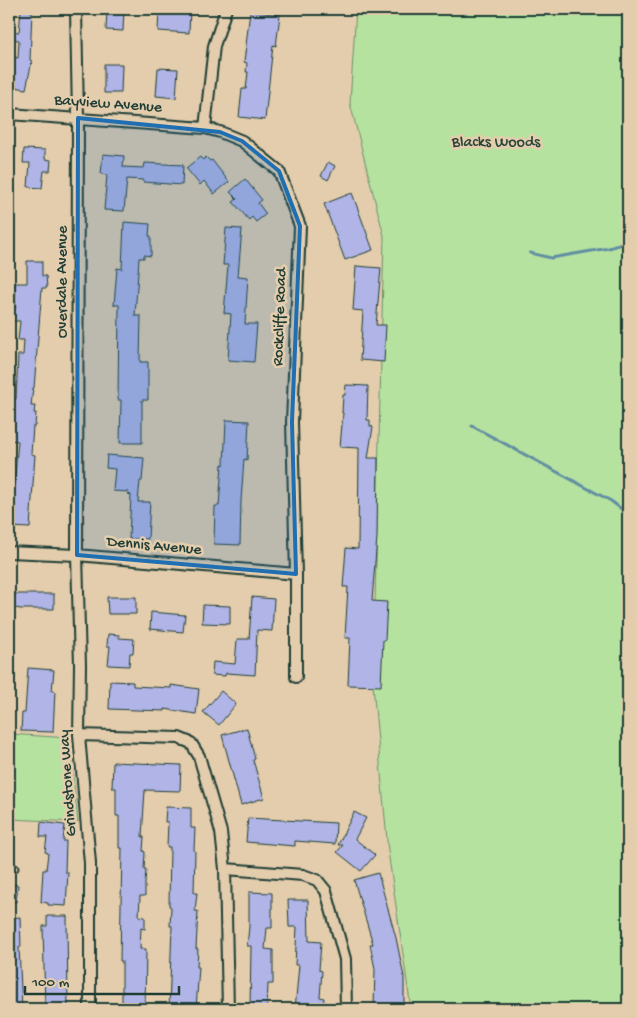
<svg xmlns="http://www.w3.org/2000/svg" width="637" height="1018" viewBox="0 0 637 1018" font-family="'Gochi Hand',sans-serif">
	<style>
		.green { fill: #b6e29f; stroke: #6a906a }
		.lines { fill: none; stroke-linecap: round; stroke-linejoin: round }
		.stream { stroke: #618ea2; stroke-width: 3 }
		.building { fill: #b0b4e6; stroke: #1f3d34 }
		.lane-casing { stroke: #1f3d34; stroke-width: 9 }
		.street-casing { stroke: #1f3d34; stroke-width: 14 }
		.lane { stroke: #e4cdad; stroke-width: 5 }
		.street { stroke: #e4cdad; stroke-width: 10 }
		.marked { fill: #1f6fb2; fill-opacity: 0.2; stroke: #1f6fb2; stroke-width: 4; stroke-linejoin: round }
		.labels { text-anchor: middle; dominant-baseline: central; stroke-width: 5; stroke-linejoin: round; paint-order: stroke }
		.street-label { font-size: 16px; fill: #1f3d34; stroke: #e4cdad }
		.park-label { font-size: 16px; fill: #274539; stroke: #e4cdad }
	</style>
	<rect width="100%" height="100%" fill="#e4cdad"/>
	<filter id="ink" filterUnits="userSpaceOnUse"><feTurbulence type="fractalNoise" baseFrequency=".02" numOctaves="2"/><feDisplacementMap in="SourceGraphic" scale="10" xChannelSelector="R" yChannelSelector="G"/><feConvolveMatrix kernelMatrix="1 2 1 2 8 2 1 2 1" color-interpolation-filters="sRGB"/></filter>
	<g filter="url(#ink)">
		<path class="green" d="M356 9H628V1009H411L388 851 373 685 384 236 350 103Z
			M9 734 69 738 78 822 9 819Z"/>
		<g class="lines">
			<path class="stream" d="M530 253 551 258 609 248 628 242
				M472 426 611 501 628 514"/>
		</g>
		<path class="building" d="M107 9H124L123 31 106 30Z
			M159 9H190L189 33 158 31Z
			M21 10 32 11 30 60 32 61 26 89 9 86V56L18 58 19 40 11 39 12 31 19 32Z
			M250 11 280 15 276 46 273 45 265 120 239 117 242 89H246L248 72H246L247 63 244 62Z
			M104 64H122L121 93H104Z
			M158 68 178 69 176 98 156 96Z
			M24 149 45 150V159L51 160 50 171H44L42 188 28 187 30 163H23Z
			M103 154 124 156 123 167 144 168 145 163 183 165 182 185 143 182V180L127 179 124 211 104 210 107 175 101 174Z
			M200 157 203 160 206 157 210 161 212 160 229 182 214 194 204 181 200 185 186 168Z
			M328 162 335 166 328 180 321 176Z
			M245 179 262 200 258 203 266 214 256 222 252 217 249 220 233 202 237 199 230 192Z
			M352 193 373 250 345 260 324 204Z
			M124 222 150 224 149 236H151V256L144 255V258H139L135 316H141L140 362H148V400H142V443H120L121 400H118L119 305H114L117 268 122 269Z
			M226 228 242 229 238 276 248 277 245 324H257L254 362 228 360 231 314 224 313 228 265H223Z
			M27 261H42V276H46L47 288H42L34 388H33L31 406H35L34 413H36L35 426H33L31 454 35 455 30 528 9 527V495L13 496 18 441 9 440V399H16L18 355H23L24 340H18L20 321H12L13 309H15V283H27Z
			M356 266 381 268 376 325H386L384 362 360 360 363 311 353 310Z
			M346 385 368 386 367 420H370V426L373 427 368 458H378L377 537 372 601 387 602 385 640H383L381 686 348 685 350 638H345L348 587H343L346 548 358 549 359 448 340 447 343 413H342L343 395H345Z
			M226 420 249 421 247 460 244 459 241 501 240 545 214 544 215 506H219L222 464 224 465Z
			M107 455 144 458 142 481H140L138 502H150L148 539H129L131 495 128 494 129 492 113 491 115 469 106 468Z
			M9 594H54V609H21L9 607Z
			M107 597H136V614H108Z
			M252 597 274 599 272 631 257 630 255 675 226 673 225 676 212 675 213 662 235 664 237 639H249Z
			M203 605 230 606V624L202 623Z
			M151 612 185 615 183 632 150 629Z
			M108 634 119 635V638L134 639 133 653H130L129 666 108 665 110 646H107Z
			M28 668 54 670 52 691H55L53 732 21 731 22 713H25Z
			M110 681 133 682V686L171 688V685L199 689 196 714 165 709V711L109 709Z
			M221 691 236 704 219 725 203 712Z
			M247 728 255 759 253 760 264 798 241 805 222 735Z
			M113 762 181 765 180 791 145 790 142 837H144L143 851 145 852 144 869H146L145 883V896H140L139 916 145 917V929L141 928 140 949H146L145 1009H122V961H120L122 848H119V816H116V788H112Z
			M166 807 191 808V828H195L194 850 195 851 194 893H197L195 911H198L196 949H198L197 967H199L196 1009H169L172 926H170L171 907 169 906 170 847H167L168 822H165Z
			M354 812 366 818 355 839 375 855 361 871 337 852 343 845H338Z
			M248 818 336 823 335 844 295 841V846L246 842Z
			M41 822 65 825 63 841H66L65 872H68L66 906 48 905V903L41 902 43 870H46L48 853 45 852 47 837H40Z
			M378 873 396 938 404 977V1007L374 1006 375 969 370 944H373L354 880Z
			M9 884 18 885 16 902H9Z
			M249 892 272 893V928H267L265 949 273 950V984H268L267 1009H250L251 946H247L249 927Z
			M288 900H308L309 941 321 942 319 970 322 971 320 997 324 998 323 1009H295L299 965H295L297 927H289Z
			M47 916H67L68 1009H45L43 926H47Z
			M20 917 21 947H19L22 1009H9V918Z"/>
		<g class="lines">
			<g class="lane-casing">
				<path id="lane" d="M9 868H15"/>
			</g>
			<g class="street-casing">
				<path id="street" d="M76 9 78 118 77 555 80 665 79 735 90 863V1009
					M9 114 205 128 220 132 242 141 279 171 300 226 292 422 296 574V677
					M205 128 214 46 226 9
					M9 552 77 555 296 574
					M79 735 179 738 191 743 199 756 221 832 225 869 228 1009
					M225 869 303 875 317 880 326 891 345 959 346 1009"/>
			</g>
			<use href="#lane" class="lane"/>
			<use href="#street" class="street"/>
		</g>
	</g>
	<path class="marked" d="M78 118 220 132 242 141 279 171 300 226 292 422 296 574 77 555Z"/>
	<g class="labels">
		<g class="street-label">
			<text transform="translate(108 105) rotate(4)">Bayview Avenue</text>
			<text transform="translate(63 282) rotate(-90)">Overdale Avenue</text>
			<text transform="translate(281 317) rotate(-88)">Rockcliffe Road</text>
			<text transform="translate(154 547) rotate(5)">Dennis Avenue</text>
			<text transform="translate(69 783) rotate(-94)">Grindstone Way</text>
		</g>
		<g class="park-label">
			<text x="496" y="143">Blacks Woods</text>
		</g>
	</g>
	<rect width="637" height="1018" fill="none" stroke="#e4cdad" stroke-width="30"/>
	<rect x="15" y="15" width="607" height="988" fill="none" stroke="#1f3d34" stroke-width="2" filter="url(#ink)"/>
	<path d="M25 986v8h154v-8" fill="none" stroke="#1f3d34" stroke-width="2.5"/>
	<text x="32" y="986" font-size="15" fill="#1f3d34" stroke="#e4cdad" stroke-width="4" paint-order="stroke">100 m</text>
</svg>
